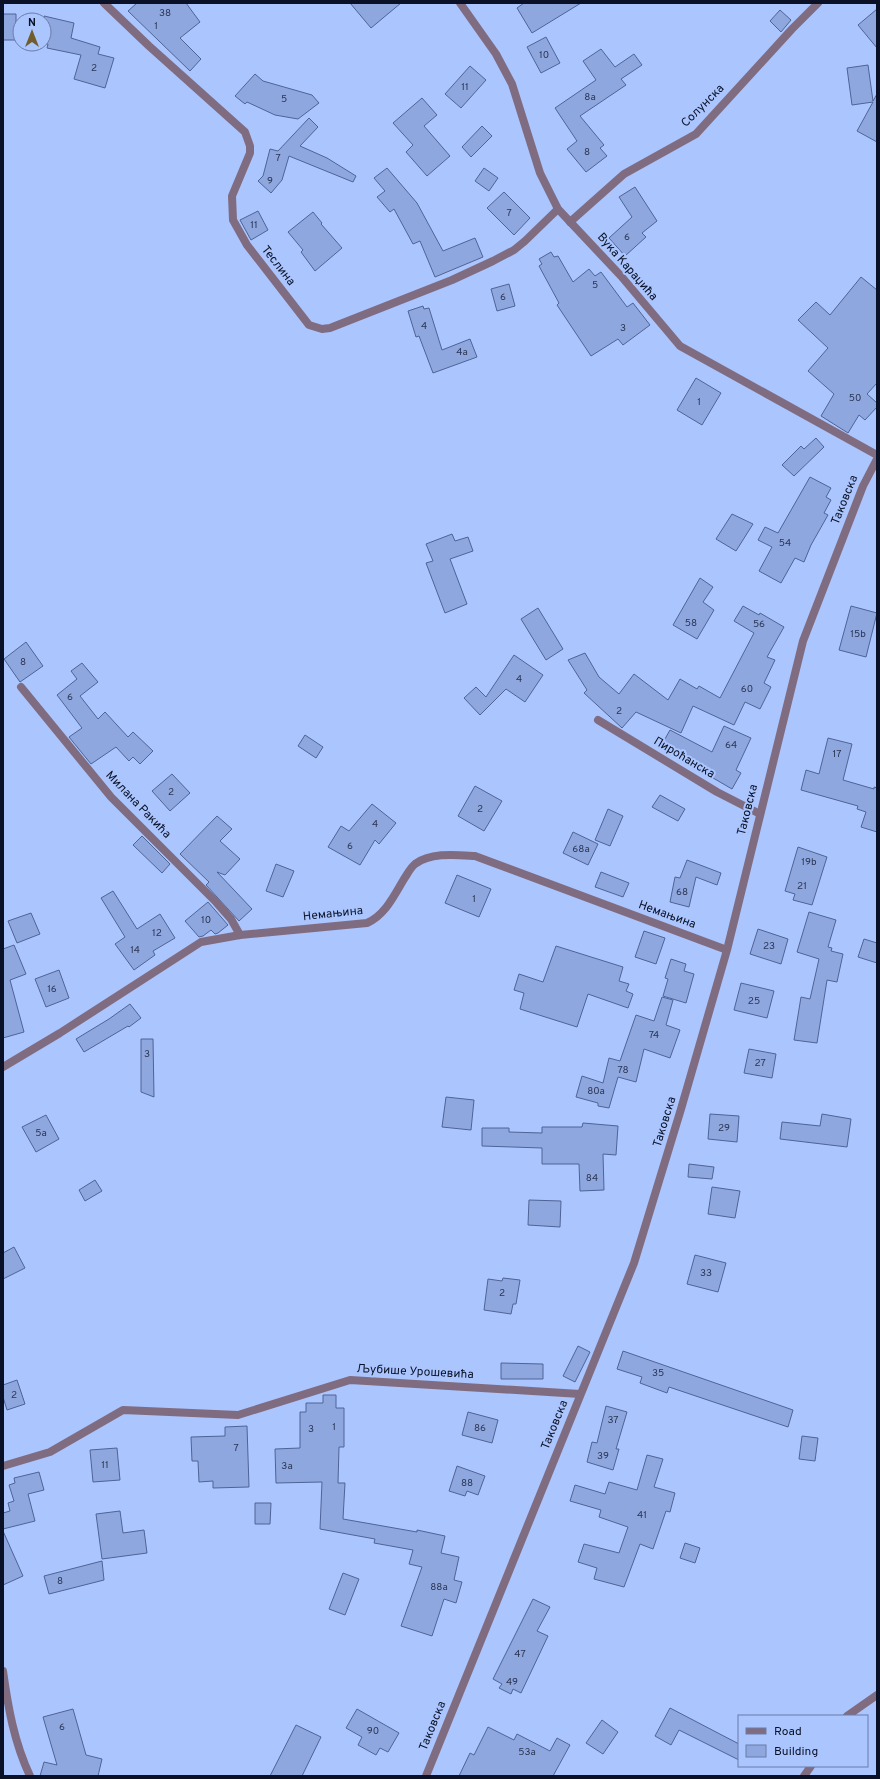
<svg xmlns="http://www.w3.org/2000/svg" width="880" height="1779" viewBox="0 0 880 1779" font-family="Overpass,sans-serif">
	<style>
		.building { fill: #8fa7df; stroke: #4e6497 }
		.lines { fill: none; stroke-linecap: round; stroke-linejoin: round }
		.service { stroke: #806c80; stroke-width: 8 }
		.minor { stroke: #806c80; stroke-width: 8 }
		.labels { text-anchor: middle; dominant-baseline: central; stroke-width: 4; stroke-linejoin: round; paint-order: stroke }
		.number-label { font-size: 10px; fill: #2b3654 }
		.street-label { font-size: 12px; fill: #0a1126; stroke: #abc5fe }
	</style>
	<rect width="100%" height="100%" fill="#abc5fe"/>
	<path class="building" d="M137 3H186L200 22 180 38 201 59 190 71 128 11Z
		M350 3H401L371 28Z
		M524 3H581L532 33 517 8Z
		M877 9V48L858 25Z
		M780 10 791 20 781 32 770 21Z
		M3 14H16V40H3Z
		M44 16 74 23 71 38 100 47 98 54 114 58 105 88 74 79 81 55 47 48 48 44 44 43Z
		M546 37 560 63 541 73 527 47Z
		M601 49 615 67 634 54 642 65 621 79 626 85 580 116 604 145 600 148 607 156 586 172 567 149 577 141 555 108 596 80 583 61Z
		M868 65 873 101 877 94V142L857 131 873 102 852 105 847 68Z
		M470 66 486 80 461 108 445 94Z
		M255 74 263 81 312 95 319 103 298 119 275 115 247 102 245 104 235 96Z
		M422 98 437 115 424 126 450 156 427 176 406 152 413 145 393 123Z
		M309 118 318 127 300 146 327 158 356 176 353 182 289 156 282 180 271 193 258 181 263 176 270 149 278 151Z
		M482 126 492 136 471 157 462 147Z
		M387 168 417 203 443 251 475 238 483 257 435 277 420 241 413 244 394 209 390 212 377 197 385 191 374 178Z
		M484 168 498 178 489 191 475 181Z
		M635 187 657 221 642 233 646 237 625 256 609 238 632 217 619 197Z
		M504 192 530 218 514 235 487 208Z
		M258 211 268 230 251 240 240 220Z
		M313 212 322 223 321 224 342 248 315 271 301 252 303 250 288 232Z
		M551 252 554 257 558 256 573 282 589 269 595 276 601 272 627 307 633 303 650 325 623 345 618 339 591 356 557 305 559 303 539 266 542 264 539 259Z
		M861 277 877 290V383L867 394 877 403V407L865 420 859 415 848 433 821 416 834 394 808 371 828 348 798 320 816 302 830 315Z
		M509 284 515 306 497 311 491 289Z
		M423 306 424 309 429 308 442 350 470 339 477 357 433 373 419 336 416 337 408 311Z
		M696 378 721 393 702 425 677 410Z
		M816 438 824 447 794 476 782 465 801 446 804 449Z
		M810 477 831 488 826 497 831 500 824 513 828 515 811 545 804 562 795 558 781 583 759 571 772 547 758 540 765 527 778 533Z
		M732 514 753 524 736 551 716 539Z
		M452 534 455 541 468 537 473 551 450 559 467 604 445 613 426 563 433 561 426 544Z
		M700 578 713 587 703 602 714 610 697 639 673 625Z
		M743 606 759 615 760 613 784 627 767 657 775 660 764 683 771 687 760 709 745 702 734 725 693 706 681 733 636 712 622 728 584 693 587 690 568 660 585 653 599 677 619 694 634 674 668 700 680 679 697 689 699 686 720 698 754 633 734 621Z
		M851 606 877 613 866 657 839 650Z
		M538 608 563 649 546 660 521 619Z
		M26 642 43 666 20 682 4 659Z
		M514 655 543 675 525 702 506 689 480 715 464 698 476 687 486 697Z
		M82 663 98 682 80 696 98 719 105 712 128 737 133 732 153 751 140 764 133 757 129 761 116 747 91 764 69 737 82 728 57 695 77 679 71 671Z
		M724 726 751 738 736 770 741 773 732 789 708 775 710 772 661 746 670 730 712 752Z
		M305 735 323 747 316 758 298 746Z
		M828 738 852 744 843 780 874 789V787L877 788V832L861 827 866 812 857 809 858 806 801 790 806 770 819 774Z
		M172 774 190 793 170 811 152 791Z
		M475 786 502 801 484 831 458 816Z
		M660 795 685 809 678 821 652 807Z
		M372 804 396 823 379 844 375 840 360 865 328 847 341 826 349 831Z
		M608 809 623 816 610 846 595 840Z
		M217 816 232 829 220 841 240 859 225 875 217 872 252 909 239 921 206 885 209 882 180 854Z
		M573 832 598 844 588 865 563 853Z
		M142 836 170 864 162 873 133 845Z
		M798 847 827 857 812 905 793 900 795 894 785 891Z
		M687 860 721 873 717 885 696 877 689 907 670 902 675 877 680 878Z
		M276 864 294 871 283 897 266 891Z
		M601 872 629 883 623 897 595 887Z
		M457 875 491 889 479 917 445 903Z
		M113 891 137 929 160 914 175 938 153 951 155 955 134 970 115 944 125 937 101 898Z
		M208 902 228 925 218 933 215 934 211 930 203 936 199 937 185 921Z
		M809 912 836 920 828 947 832 948 831 951 843 954 837 982 827 980 817 1043 794 1040 801 997 810 999 819 959 797 952Z
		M31 913 40 934 17 943 8 921Z
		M758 929 788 939 781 964 750 954Z
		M644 931 665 938 656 964 635 957Z
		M864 939 877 943V963L858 957Z
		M14 945 26 974 10 980 24 1032 3 1038V949Z
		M556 946 623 967 619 981 629 984 626 991 633 994 628 1008 588 994 577 1027 520 1009 524 993 514 990 519 974 543 982Z
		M671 959 686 964 684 971 694 974 686 1003 663 996 668 979 665 978Z
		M59 970 69 998 46 1007 35 979Z
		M741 983 774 991 767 1018 734 1010Z
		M662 997 673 1000 666 1025 680 1030 670 1058 644 1049 636 1082 618 1077 609 1108 598 1106V1103L576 1097 582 1076 603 1083 609 1058 620 1061 636 1015 654 1021Z
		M130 1004 141 1018 129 1027 128 1026 84 1052 76 1039 109 1019Z
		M141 1039H153L154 1097 141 1092Z
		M749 1049 776 1054 772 1078 744 1073Z
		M446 1097 474 1100 471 1130 442 1127Z
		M710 1114 739 1116 737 1142 708 1139Z
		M822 1114 851 1119 847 1147 780 1139 782 1122 820 1126Z
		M46 1115 59 1139 36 1152 22 1127Z
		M583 1123 618 1126 616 1155 603 1154 604 1190 580 1191 579 1164H542V1148L482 1146V1128H509V1132L542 1133V1127H582Z
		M689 1164 714 1167 712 1179 688 1177Z
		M95 1180 102 1191 85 1201 79 1190Z
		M712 1187 740 1191 735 1218 708 1214Z
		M529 1200 561 1201 560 1227 528 1225Z
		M14 1247 25 1268 3 1279V1253Z
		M695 1255 726 1263 718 1292 687 1284Z
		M503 1278 520 1280 516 1304H513L511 1314 484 1310 488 1279 502 1281Z
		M578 1346 590 1352 575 1382 563 1376Z
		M623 1351 793 1410 788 1427 669 1387 667 1393 640 1383 642 1377 617 1369Z
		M501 1363 543 1364V1379H501Z
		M17 1380 25 1404 7 1410 3 1397V1385Z
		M323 1395H336V1408H344V1447H339L338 1483H345L343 1519 417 1532V1530L445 1536 441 1553 459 1557 454 1580 462 1582 456 1603 444 1599 432 1636 401 1626 422 1567 409 1564 413 1550 374 1543 375 1539 320 1529 322 1482 276 1483 275 1449 300 1448V1412H306V1403H323Z
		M606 1406 627 1412 616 1449H619L613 1470 587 1462 592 1442 597 1443Z
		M468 1412 498 1420 492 1443 462 1435Z
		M247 1426 249 1487 213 1488V1481L199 1482 198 1461H192L191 1437 225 1436V1427Z
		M802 1436 818 1438 815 1461 799 1459Z
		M117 1448 120 1480 93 1482 90 1450Z
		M647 1455 663 1459 654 1487 675 1493 670 1512 666 1511 653 1549 640 1544 624 1587 594 1579 597 1568 578 1562 584 1544 619 1553 628 1527 599 1517 601 1510 570 1501 575 1485 605 1494 609 1482 637 1490Z
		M457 1466 485 1476 478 1495 467 1491 465 1496 449 1491Z
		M39 1472 44 1490 28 1494 35 1521 3 1529V1513L10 1511 8 1503 14 1501 9 1485 15 1483 14 1478Z
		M255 1503H271L270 1524H255Z
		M120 1511 123 1533 144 1530 147 1553 102 1559 96 1514Z
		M3 1531 23 1576 3 1585Z
		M685 1543 700 1548 695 1563 680 1558Z
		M102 1561 104 1580 49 1594 44 1576Z
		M343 1573 359 1579 345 1615 329 1609Z
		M533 1599 550 1607 537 1631 548 1636 521 1693 513 1689 511 1694 499 1688 502 1684 493 1679Z
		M670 1708 739 1744V1760L679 1730 671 1745 655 1736Z
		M73 1709 86 1755 102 1759 98 1776H40L44 1762 57 1765 43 1717Z
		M357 1709 399 1733 388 1752 380 1748 376 1755 358 1745 362 1737 346 1728Z
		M602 1720 618 1732 603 1754 586 1743Z
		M296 1725 321 1737 302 1776H270Z
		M488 1727 514 1740 517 1734 550 1751 557 1738 570 1745 553 1776H459L470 1753 474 1755Z"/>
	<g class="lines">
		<path class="service" d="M570 222 624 174 696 134 792 29 818 3
			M21 687 111 797 216 902 231 919 240 935
			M598 720 717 792 760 814"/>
		<path class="minor" d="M104 3 149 46 245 132 250 146V153L232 196 233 220 247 245 309 325 322 329 330 328 452 280 493 261 514 250 525 241 558 209
			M460 3 496 54 512 84 540 173 558 209 621 276 680 346 877 455
			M3 1067 60 1033 201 942 240 935 367 923C385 915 394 896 404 879 407 875 410 868 415 864 431 852 457 855 475 856L727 950
			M3 1466 50 1452 123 1410 238 1415 350 1380 580 1394
			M3 1671C8 1707 14 1742 30 1776
			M847 1716 877 1695
			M426 1776 634 1263 681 1109 727 950 803 641 863 486 877 459
			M804 1776 811 1766"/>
	</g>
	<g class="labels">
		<g class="number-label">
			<text x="165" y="13">38</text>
			<text x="156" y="26">1</text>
			<text x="544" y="55">10</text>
			<text x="94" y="68">2</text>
			<text x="465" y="87">11</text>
			<text x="590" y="97">8a</text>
			<text x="284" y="99">5</text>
			<text x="587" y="152">8</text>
			<text x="278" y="158">7</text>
			<text x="270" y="181">9</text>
			<text x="509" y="213">7</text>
			<text x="254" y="225">11</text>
			<text x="627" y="237">6</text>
			<text x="595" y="285">5</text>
			<text x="503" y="297">6</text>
			<text x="424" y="326">4</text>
			<text x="623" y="328">3</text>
			<text x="462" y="352">4a</text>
			<text x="855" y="398">50</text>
			<text x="699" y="402">1</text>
			<text x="785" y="543">54</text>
			<text x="691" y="623">58</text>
			<text x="759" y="624">56</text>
			<text x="858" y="634">15b</text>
			<text x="23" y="662">8</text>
			<text x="519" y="679">4</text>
			<text x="747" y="689">60</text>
			<text x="70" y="697">6</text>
			<text x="619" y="711">2</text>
			<text x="731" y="745">64</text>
			<text x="837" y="754">17</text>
			<text x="171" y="792">2</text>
			<text x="480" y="809">2</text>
			<text x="375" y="824">4</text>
			<text x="350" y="846">6</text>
			<text x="581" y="849">68a</text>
			<text x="809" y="862">19b</text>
			<text x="802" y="886">21</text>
			<text x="682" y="892">68</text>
			<text x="474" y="899">1</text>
			<text x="206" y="920">10</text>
			<text x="157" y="933">12</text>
			<text x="769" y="946">23</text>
			<text x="135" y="950">14</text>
			<text x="52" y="989">16</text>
			<text x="754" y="1001">25</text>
			<text x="654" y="1035">74</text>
			<text x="147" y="1054">3</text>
			<text x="760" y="1063">27</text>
			<text x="623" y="1070">78</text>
			<text x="596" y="1091">80a</text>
			<text x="724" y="1128">29</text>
			<text x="41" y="1133">5a</text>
			<text x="592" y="1178">84</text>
			<text x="706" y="1273">33</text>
			<text x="502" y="1293">2</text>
			<text x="658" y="1373">35</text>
			<text x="14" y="1395">2</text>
			<text x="613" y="1420">37</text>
			<text x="334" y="1427">1</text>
			<text x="480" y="1428">86</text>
			<text x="311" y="1429">3</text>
			<text x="236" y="1448">7</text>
			<text x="603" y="1456">39</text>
			<text x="105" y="1465">11</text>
			<text x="287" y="1466">3a</text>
			<text x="467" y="1483">88</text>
			<text x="642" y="1515">41</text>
			<text x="60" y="1581">8</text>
			<text x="439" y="1587">88a</text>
			<text x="520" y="1654">47</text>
			<text x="512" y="1682">49</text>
			<text x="62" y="1727">6</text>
			<text x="373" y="1731">90</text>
			<text x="527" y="1752">53a</text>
		</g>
		<g class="street-label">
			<text transform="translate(703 106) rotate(-45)">Солунска</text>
			<text transform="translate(278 266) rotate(52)">Теслина</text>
			<text transform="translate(627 267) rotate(49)">Вука Караџића</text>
			<text transform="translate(845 500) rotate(-68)">Таковска</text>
			<text transform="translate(684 758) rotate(31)">Пироћанска</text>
			<text transform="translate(138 805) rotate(46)">Милана Ракића</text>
			<text transform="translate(748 810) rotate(-76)">Таковска</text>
			<text transform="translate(333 914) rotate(-6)">Немањина</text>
			<text transform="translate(667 915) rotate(20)">Немањина</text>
			<text transform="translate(665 1122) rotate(-73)">Таковска</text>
			<text transform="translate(415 1372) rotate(3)">Љубише Урошевића</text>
			<text transform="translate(555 1425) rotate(-68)">Таковска</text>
			<text transform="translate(433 1726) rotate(-68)">Таковска</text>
		</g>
	</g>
	<rect width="880" height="1779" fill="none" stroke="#0a1126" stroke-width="8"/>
	<rect x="738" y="1715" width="130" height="52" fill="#abc5fe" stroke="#6b7da8"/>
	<rect x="746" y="1728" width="20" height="6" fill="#806c80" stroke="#6b7da8"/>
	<text x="774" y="1735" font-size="12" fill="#0a1126">Road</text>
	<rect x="746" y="1745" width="20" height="12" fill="#8fa7df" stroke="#6b7da8"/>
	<text x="774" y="1755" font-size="12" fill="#0a1126">Building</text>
	<g transform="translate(32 32)"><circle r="19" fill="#abc5fe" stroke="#6b7da8"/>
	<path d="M0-3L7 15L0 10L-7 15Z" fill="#715c2b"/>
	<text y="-6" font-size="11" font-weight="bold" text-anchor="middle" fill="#0a1126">N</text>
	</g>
</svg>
